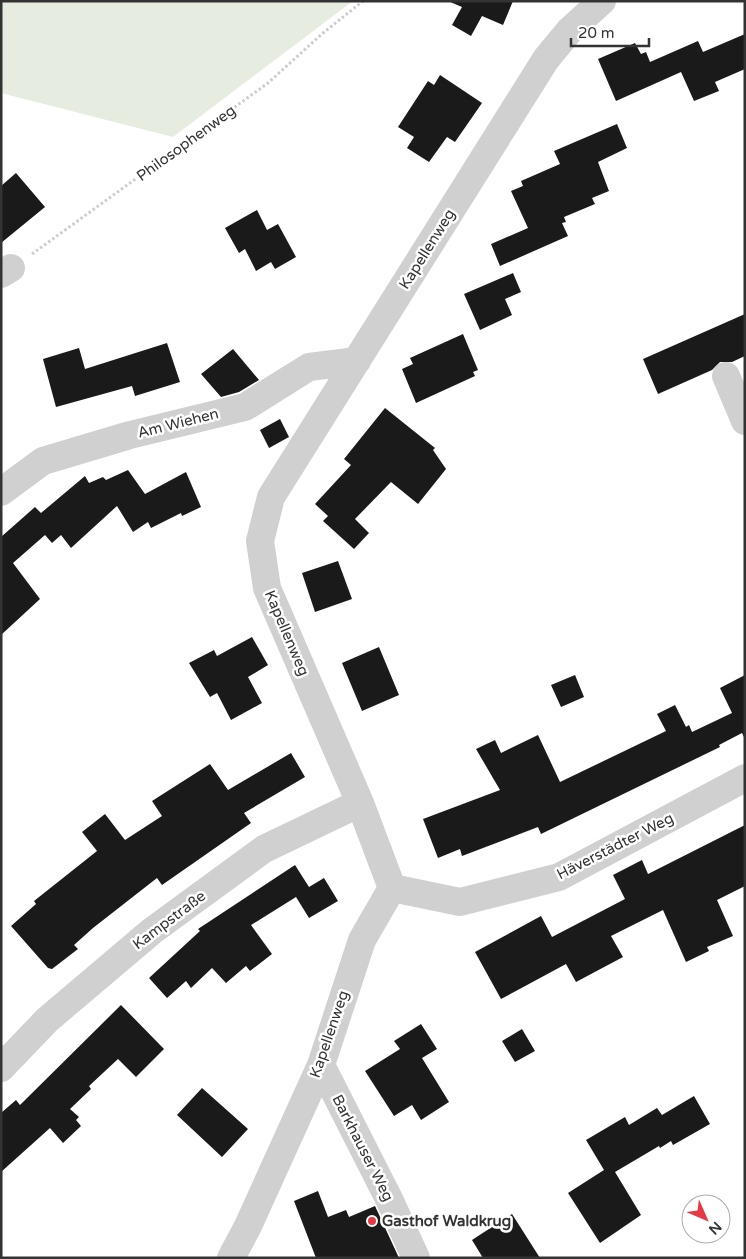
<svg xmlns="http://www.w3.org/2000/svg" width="746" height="1259" viewBox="0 0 746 1259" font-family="'Varela Round',sans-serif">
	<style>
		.green { fill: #e6ecdf }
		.building { fill: #1a1a1a }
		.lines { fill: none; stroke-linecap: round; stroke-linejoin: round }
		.path { stroke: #cdcdcd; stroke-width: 3; stroke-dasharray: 2.5 2.5; stroke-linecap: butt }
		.minor { stroke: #d0d0d0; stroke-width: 28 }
		.poi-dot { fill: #e63946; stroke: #fff; stroke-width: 2 }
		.labels { text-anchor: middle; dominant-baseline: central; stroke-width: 5; stroke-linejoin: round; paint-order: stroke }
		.street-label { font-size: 15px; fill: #333; stroke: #fff }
		.poi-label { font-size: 15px; font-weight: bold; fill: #333; stroke: #fff; text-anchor: start }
	</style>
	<rect width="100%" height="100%" fill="#fff"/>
	<path class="green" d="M1 1H353L173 137 1 93Z"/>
	<path class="building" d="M448 1H513L503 25 482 16 471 36 452 25 462 7Z
		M745 34V69L715 82 719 91 694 101 681 72 616 101 598 59 635 43 641 54 646 52 650 62 698 41 703 52Z
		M440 75 482 103 455 142 447 137 429 162 407 148 414 137 398 127 428 81 434 85Z
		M617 124 627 148 598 162 609 191 592 198 595 204 564 217 566 222 562 223 568 236 500 266 491 244 528 228 511 191 523 186 521 181 560 164 554 151Z
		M16 173 45 207 1 243V186Z
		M257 210 267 230 278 224 296 257 275 269 271 262 256 271 245 249 239 253 225 228Z
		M513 273 521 292 505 299 512 315 480 330 464 294Z
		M745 314V356L732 362H720L712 370 658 394 643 359Z
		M463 334 478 370 473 372 475 376 416 403 402 369 413 364 410 358Z
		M167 343 180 382 135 396 132 386 56 407 43 359 79 348 85 369Z
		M233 349 259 380 239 392 221 397 201 374Z
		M385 408 435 448 433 450 446 469 418 504 391 482 355 519 369 533 354 549 323 521 328 516 315 504 351 465 344 459Z
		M280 419 289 437 269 448 260 430Z
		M128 470 145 494 186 472 201 507 182 516 181 513 151 528 148 522 133 532 117 506 71 548 61 535 52 543 45 535 13 563 40 599 1 635V537L35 507 41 513 85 476 89 483 103 477 106 480Z
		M338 561 352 599 315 612 302 573Z
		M252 637 268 665 248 677 262 703 231 720 217 693 210 697 189 663 214 650 217 656Z
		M379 647 399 695 362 711 342 663Z
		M575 675 584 697 561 707 551 685Z
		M745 675V739L742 733 719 745 720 747 541 834 538 827 462 856 460 849 438 858 423 819 500 790 476 749 495 740 501 753 538 735 560 782 666 731 657 714 675 705 686 727 689 725 692 732 732 713 720 688Z
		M291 753 305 777 244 813 251 823 162 885 157 878 93 928 74 945 78 949 52 969 48 968 11 926 36 904 34 901 97 851 82 832 105 814 125 840 162 816 152 801 210 764 228 790Z
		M745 825V886L717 900 733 936 707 947 709 951 686 962 663 910 611 936 623 957 576 982 566 964 501 999 475 952 541 916 552 937 625 899 613 875 642 860 648 874Z
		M295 865 309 887 324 878 338 901 309 918 296 897 251 925 272 954 250 971 246 966 226 983 212 968 191 988 186 981 167 998 149 978 200 931 198 929Z
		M121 1005 164 1049 136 1077 118 1059 89 1086 91 1089 70 1109 79 1117 76 1120 81 1126 63 1143 50 1128 1 1172V1113L16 1100 20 1105Z
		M421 1024 437 1049 422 1058 449 1102 421 1120 412 1105 394 1116 365 1071 400 1049 394 1041Z
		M522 1029 535 1051 515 1062 502 1041Z
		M202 1088 248 1129 222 1157 177 1115Z
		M694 1096 710 1124 673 1145 671 1141 660 1148 659 1146 615 1172 641 1215 600 1243 568 1193 604 1170 586 1140 625 1117 629 1125 657 1108 662 1115Z
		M318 1191 328 1217 346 1210 349 1217 375 1206 399 1258H316L294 1201Z
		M512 1214 540 1258H483L472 1240Z"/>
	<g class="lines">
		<path class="path" d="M32 254 268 83 323 33 363 1"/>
		<path class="minor" d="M1 274 11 268
			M726 376 745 421
			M1 492 43 461 130 435 245 407 309 367 357 361
			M392 888 360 803 267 588 260 541 271 497 546 59 570 30 602 1
			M392 888 460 902 559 877 745 778
			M321 1065 390 1201 416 1258
			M1 1068 47 1020 152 931 264 849 360 803
			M231 1258 248 1226 321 1065 362 940 392 888"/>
	</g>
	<circle class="poi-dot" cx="372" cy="1221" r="5"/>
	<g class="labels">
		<g class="street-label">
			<text transform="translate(186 143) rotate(-36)">Philosophenweg</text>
			<text transform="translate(427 249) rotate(-58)">Kapellenweg</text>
			<text transform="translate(178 423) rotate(-14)">Am Wiehen</text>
			<text transform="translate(287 633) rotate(67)">Kapellenweg</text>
			<text transform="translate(615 846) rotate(-27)">Häverstädter Weg</text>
			<text transform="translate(169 920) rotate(-37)">Kampstraße</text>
			<text transform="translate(329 1034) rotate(-71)">Kapellenweg</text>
			<text transform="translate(363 1148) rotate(63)">Barkhauser Weg</text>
		</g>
		<g class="poi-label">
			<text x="382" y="1221">Gasthof Waldkrug</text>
		</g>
	</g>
	<rect width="746" height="1259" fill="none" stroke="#333333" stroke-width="5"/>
	<g transform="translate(706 1219) rotate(135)"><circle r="24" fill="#ffffff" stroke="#adadad"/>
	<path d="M0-4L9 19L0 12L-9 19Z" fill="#e63946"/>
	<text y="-8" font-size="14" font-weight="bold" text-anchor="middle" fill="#333333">N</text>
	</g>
	<path d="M571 38v8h78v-8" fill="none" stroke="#333333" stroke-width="2.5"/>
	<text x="578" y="38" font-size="15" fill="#333333" stroke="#ffffff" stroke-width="4" paint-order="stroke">20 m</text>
</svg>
